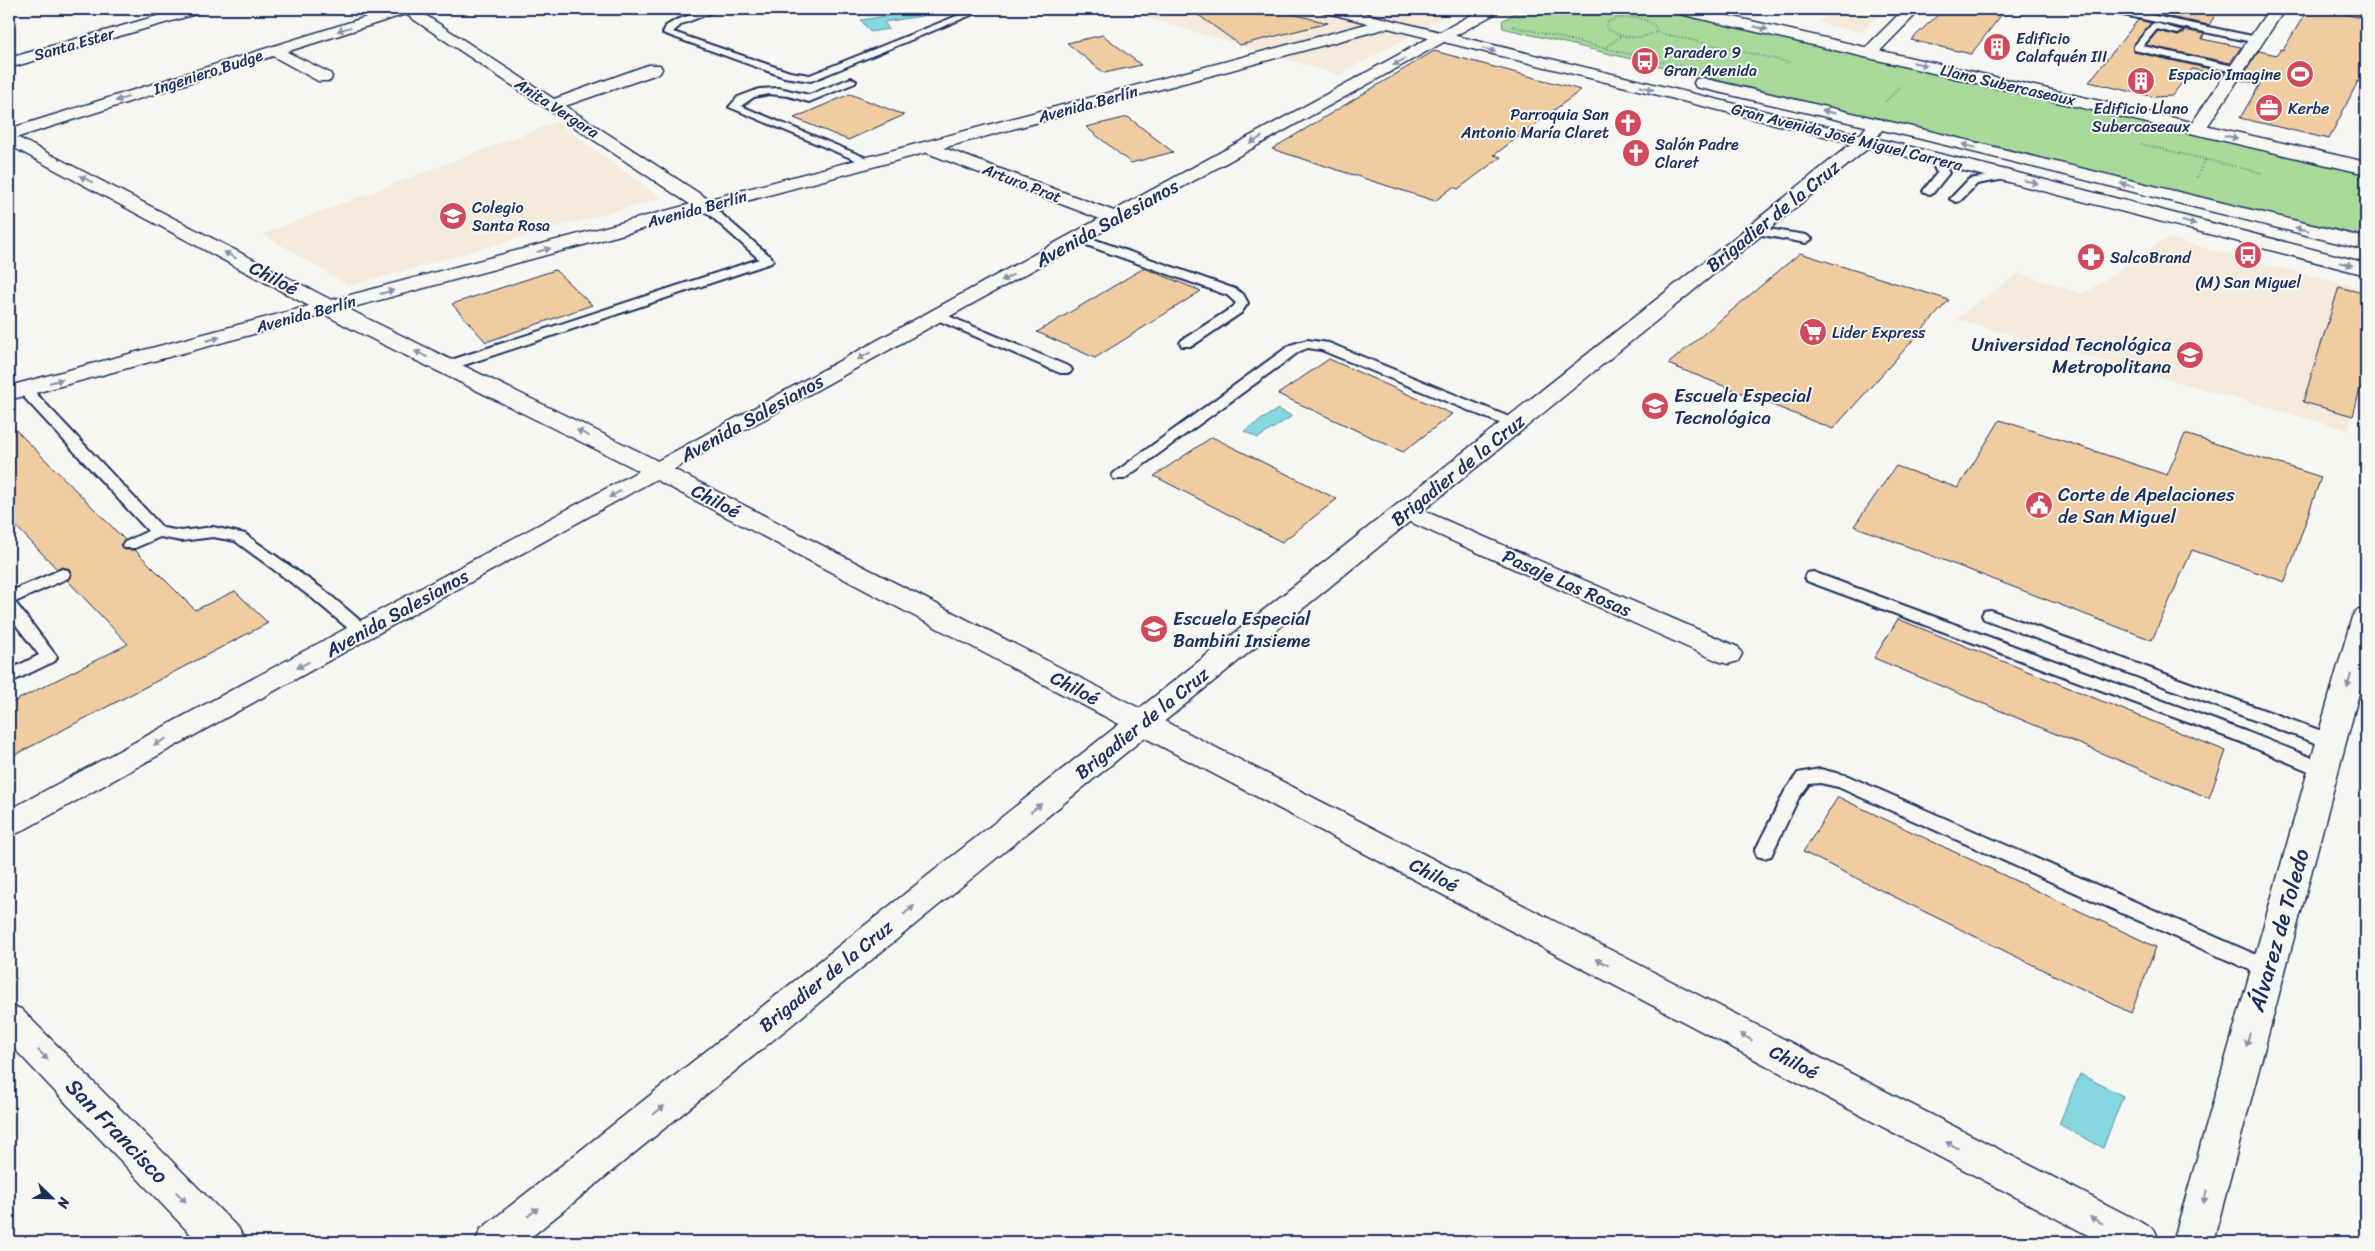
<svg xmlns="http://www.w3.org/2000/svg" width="2375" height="1251" viewBox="0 0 2375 1251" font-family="Sriracha,sans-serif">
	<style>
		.built { fill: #f4e9da }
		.green { fill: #a7d99b; stroke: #61847c }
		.water { fill: #85d6de; stroke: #5b93ab }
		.building { fill: #f0cca1; stroke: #1b2f5e }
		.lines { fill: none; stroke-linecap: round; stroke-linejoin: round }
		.service-casing { stroke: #1b2f5e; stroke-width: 4 }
		.minor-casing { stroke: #1b2f5e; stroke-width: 3 }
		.tertiary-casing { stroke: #1b2f5e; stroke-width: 3 }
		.secondary-casing { stroke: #1b2f5e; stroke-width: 3 }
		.primary-casing { stroke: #1b2f5e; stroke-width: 3 }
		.path { stroke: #1b2f5e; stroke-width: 2; stroke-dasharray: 0.5 2.5; stroke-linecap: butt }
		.service { fill: #f6f6f2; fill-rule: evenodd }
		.minor { fill: #f6f6f2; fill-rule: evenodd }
		.tertiary { fill: #f6f6f2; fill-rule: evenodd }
		.secondary { fill: #f6f6f2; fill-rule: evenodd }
		.primary { fill: #f6f6f2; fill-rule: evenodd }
		.oneway { fill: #8892a8 }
		.labels { text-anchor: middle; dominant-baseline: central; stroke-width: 4; stroke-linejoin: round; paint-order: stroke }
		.far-poi-label { font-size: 16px; fill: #1b2f5e; stroke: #f6f6f2; text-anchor: start }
		.far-street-label { font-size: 16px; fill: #1b2f5e; stroke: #f6f6f2 }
		.street-label { font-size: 19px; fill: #1b2f5e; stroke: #f6f6f2 }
		.poi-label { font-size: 19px; fill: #1b2f5e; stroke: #f6f6f2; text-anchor: start }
		.near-street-label { font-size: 22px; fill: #1b2f5e; stroke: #f6f6f2 }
	</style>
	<rect width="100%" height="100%" fill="#f6f6f2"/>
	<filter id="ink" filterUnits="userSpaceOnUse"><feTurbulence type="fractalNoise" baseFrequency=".02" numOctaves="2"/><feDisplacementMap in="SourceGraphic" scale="10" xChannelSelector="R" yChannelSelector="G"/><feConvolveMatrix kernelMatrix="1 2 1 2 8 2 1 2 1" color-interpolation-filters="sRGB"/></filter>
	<g filter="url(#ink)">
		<path class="built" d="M1119 9H1458L1339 75Z
			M1833 9H1885L1861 32 1818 23Z
			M556 122 661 198 349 286 263 234Z
			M2167 238 2366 290V366L2348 430 1956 319 2018 273 2084 294Z"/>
		<path class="green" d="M1521 9H1662L2366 173V237L1503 28 1502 21Z"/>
		<path class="water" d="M918 11 922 16 884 22 889 29 870 32 861 20Z
			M1278 409 1292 416 1258 438 1244 431Z
			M2080 1074 2123 1096 2103 1148 2059 1124Z"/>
		<path class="building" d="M1190 9H1272L1328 23 1240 45Z
			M1944 9H2006L1971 54 1911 40Z
			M2147 9H2219L2209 25 2144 12Z
			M2308 9H2323L2366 19V82L2358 81 2329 139 2240 118 2260 84 2240 80 2259 51 2277 55 2281 49 2283 50Z
			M2138 20 2151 23 2133 45 2134 52 2224 72 2222 75 2192 69 2172 96 2155 97 2089 82Z
			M2184 30 2204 34 2202 39 2241 47 2230 63 2146 45 2158 31 2178 36 2184 33Z
			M1103 35 1141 65 1104 73 1067 43Z
			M1434 51 1581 90 1494 155 1501 157 1458 189 1453 187 1435 201 1272 149Z
			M850 94 904 115 848 140 794 118Z
			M1128 117 1173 152 1131 163 1086 127Z
			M1800 253 1949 300 1833 429 1668 364Z
			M1144 268 1201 291 1095 358 1037 332Z
			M555 270 592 305 486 342 452 304Z
			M2339 287 2366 294V365L2353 416 2303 402Z
			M1329 359 1452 414 1403 452 1278 394Z
			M2000 420 2167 475 2185 434 2321 477 2285 582 2192 550 2152 640 1854 526 1896 466 1958 488Z
			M9 423 125 540 121 546 125 550H135L195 610 235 591 268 623 9 758V704L128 644 67 580 72 575 70 569 62 567 57 569 9 519Z
			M1212 437 1337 499 1282 542 1154 476Z
			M1898 619 2226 751 2209 798 1874 658Z
			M1838 797 2156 947 2131 1013 1803 852Z"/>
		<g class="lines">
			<g class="service-casing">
				<path id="service" d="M708 9H721L682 24 673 32 790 72 810 75 974 9H986L811 81 784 77 663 33 666 26 676 20Z
					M2104 9H2121L2257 37 2262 40 2257 43 2109 12Z
					M2155 23 2183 31 2178 34 2157 29 2143 46 2238 67 2243 70 2238 73 2134 50V46L2152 24Z
					M851 78 856 81 855 83 809 102 788 96 769 94 754 97 741 106 874 161V165L870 166 729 107 738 97 759 89 779 88 809 95Z
					M1934 155 1938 156 1949 173 1933 193 1929 194 1923 191 1937 173 1929 158Z
					M2007 173 2013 176 2011 178 1977 184 1960 201 1956 202 1950 199 1969 179Z
					M707 204 711 205 771 257 773 260 771 263 452 369 447 370 440 366 442 363 759 259 703 209 701 207 703 205Z
					M1755 227 1806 235 1812 239 1806 243 1751 233 1749 231Z
					M1079 234 1235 289 1243 294 1248 303 1241 313 1192 346H1182L1180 343 1182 340 1233 307 1236 303 1227 295 1075 241 1073 238 1075 235Z
					M939 312 1070 367 1072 370 1070 373H1060L935 319 933 316 935 313Z
					M1307 340 1329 343 1519 421 1521 424 1514 428 1509 427 1321 350 1308 348 1300 351 1124 479H1114L1112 476 1114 473 1290 345Z
					M24 385 29 386 163 528 181 531 213 527 245 534 324 590 369 628 371 632 369 636H357L312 598 235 541 213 537 181 541 160 537 135 548H125L122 545 125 542 148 531 19 392 17 389Z
					M62 569 68 570 70 574 68 578 15 602 57 657 55 661 9 683V670L39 655 9 616V592Z
					M1813 572 2250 733 2330 765 2333 770 2330 775 2324 777 2318 775 2238 741 1807 581 1805 577 1807 573Z
					M1990 610 2338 737 2341 742 2338 747 2332 748 2326 747 1984 619 1982 615 1984 611Z
					M1820 769 1848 776 2275 963 2278 969 2275 975 2268 977 2261 975 1838 787 1820 783 1809 784 1798 799 1771 856 1764 858 1757 856 1755 851 1785 791 1798 773Z"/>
			</g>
			<g class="minor-casing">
				<path id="minor" d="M182 9H206L203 12 9 68V58Z
					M398 9H416L554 99 648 65H660L662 69 660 73 565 106 714 203 717 207 714 211 707 213 700 211Z
					M1904 9H1921L1875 56H1863L1861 53 1863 50Z
					M2269 9H2285L2203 133H2191L2188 129Z
					M275 46 330 73 332 77 330 81H318L269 54 267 51 269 48Z
					M9 133 368 319 646 455 2154 1229 2160 1242H2101L628 465 352 329 9 145Z
					M928 142 1122 214 1125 218 1122 222 1115 224 1108 222 922 151 919 147 922 143Z
					M1406 503 1738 647 1742 654 1738 661 1728 664 1718 661 1397 516 1393 511 1397 506Z
					M9 1005 21 1009 239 1229 245 1242H198L9 1043Z"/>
			</g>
			<g class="tertiary-casing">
				<path id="tertiary" d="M392 9H415L412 12 9 140V129Z
					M1672 9H1699L2366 162V174L1680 14Z
					M1385 19 1391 21 1393 24 1391 27 9 400V386Z
					M2366 608V667L2213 1242H2173L2352 617 2356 611Z"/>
			</g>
			<g class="secondary-casing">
				<path id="secondary" d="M1482 9H1501L1498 12 20 832 9 836V810L648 466Z
					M1877 119 1883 120 1886 124 1871 146 525 1242H475L481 1229 1748 227 1858 138 1871 120Z"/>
			</g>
			<g class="primary-casing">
				<path id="primary" d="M1320 9H1346L2014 172 2366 263V275L2001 180 1323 12Z
					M1702 78 1921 129 2366 238V250L1921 139 1696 87 1694 83 1696 79Z"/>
			</g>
			<path class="path" d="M1519 16 1530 9
				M1620 18C1634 17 1648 17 1657 29L1656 32C1639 40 1620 39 1606 27L1608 21Z
				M1512 26 1683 67
				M1656 32 1792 63
				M1605 48 1621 36
				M1886 101 1901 86
				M2141 144 2262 173
				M2197 177 2206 158
				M2358 195 2366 197"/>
			<use href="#service" class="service"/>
			<use href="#minor" class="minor"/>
			<use href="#tertiary" class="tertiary"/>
			<use href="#secondary" class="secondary"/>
			<use href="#primary" class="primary"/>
		</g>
		<defs><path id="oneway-solid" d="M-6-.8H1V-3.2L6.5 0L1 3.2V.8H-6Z" transform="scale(1.25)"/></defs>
		<g class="oneway">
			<use href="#oneway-solid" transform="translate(1761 28) rotate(13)"/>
			<use href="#oneway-solid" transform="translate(344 29) rotate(162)"/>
			<use href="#oneway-solid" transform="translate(1489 50) rotate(14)"/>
			<use href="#oneway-solid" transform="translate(1399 62) rotate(151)"/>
			<use href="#oneway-solid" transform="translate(1920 64) rotate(13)"/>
			<use href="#oneway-solid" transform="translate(1647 88) rotate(14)"/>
			<use href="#oneway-solid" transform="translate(122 99) rotate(162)"/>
			<use href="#oneway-solid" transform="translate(1829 112) rotate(-167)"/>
			<use href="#oneway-solid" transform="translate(2231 137) rotate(13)"/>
			<use href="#oneway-solid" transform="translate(1256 140) rotate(151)"/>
			<use href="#oneway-solid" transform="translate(1969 146) rotate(-166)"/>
			<use href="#oneway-solid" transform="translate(86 179) rotate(-152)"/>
			<use href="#oneway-solid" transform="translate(2031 182) rotate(14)"/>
			<use href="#oneway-solid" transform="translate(2127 185) rotate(-166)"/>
			<use href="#oneway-solid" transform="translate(2189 223) rotate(15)"/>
			<use href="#oneway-solid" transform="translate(2302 229) rotate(-166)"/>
			<use href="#oneway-solid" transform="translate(544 250) rotate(-15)"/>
			<use href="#oneway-solid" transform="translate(230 255) rotate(-152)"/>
			<use href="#oneway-solid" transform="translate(2346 264) rotate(14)"/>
			<use href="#oneway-solid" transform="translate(1007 278) rotate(151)"/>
			<use href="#oneway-solid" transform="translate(387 292) rotate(-15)"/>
			<use href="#oneway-solid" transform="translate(213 339) rotate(-15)"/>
			<use href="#oneway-solid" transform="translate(421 354) rotate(-154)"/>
			<use href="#oneway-solid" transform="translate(864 356) rotate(151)"/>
			<use href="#oneway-solid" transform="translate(56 381) rotate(-15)"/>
			<use href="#oneway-solid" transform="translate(583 433) rotate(-154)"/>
			<use href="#oneway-solid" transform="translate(615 494) rotate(151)"/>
			<use href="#oneway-solid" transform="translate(303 665) rotate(152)"/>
			<use href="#oneway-solid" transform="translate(2349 681) rotate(105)"/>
			<use href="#oneway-solid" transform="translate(160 742) rotate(152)"/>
			<use href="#oneway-solid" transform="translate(1036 808) rotate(-39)"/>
			<use href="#oneway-solid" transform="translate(909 910) rotate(-39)"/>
			<use href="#oneway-solid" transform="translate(1602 962) rotate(-152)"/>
			<use href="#oneway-solid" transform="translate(1746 1037) rotate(-152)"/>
			<use href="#oneway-solid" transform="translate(2248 1040) rotate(105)"/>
			<use href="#oneway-solid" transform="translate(43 1055) rotate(46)"/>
			<use href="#oneway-solid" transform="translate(659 1110) rotate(-39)"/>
			<use href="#oneway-solid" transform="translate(1952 1145) rotate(-152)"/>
			<use href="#oneway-solid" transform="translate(181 1197) rotate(46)"/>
			<use href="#oneway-solid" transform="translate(2205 1197) rotate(105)"/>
			<use href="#oneway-solid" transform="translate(533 1212) rotate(-39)"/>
			<use href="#oneway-solid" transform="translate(2096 1220) rotate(-152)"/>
		</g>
	</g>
	<defs>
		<g id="building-disc" transform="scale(1.4375)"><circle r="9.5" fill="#d1495b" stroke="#f6f6f2"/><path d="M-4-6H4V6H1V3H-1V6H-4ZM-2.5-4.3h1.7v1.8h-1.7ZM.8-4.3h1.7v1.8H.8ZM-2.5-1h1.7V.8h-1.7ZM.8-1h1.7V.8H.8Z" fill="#fff"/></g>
		<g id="bus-disc" transform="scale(1.4375)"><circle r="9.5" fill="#d1495b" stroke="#f6f6f2"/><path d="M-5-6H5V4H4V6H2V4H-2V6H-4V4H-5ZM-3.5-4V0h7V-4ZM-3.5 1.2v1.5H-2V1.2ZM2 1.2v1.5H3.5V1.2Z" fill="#fff"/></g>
		<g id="stadium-disc" transform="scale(1.4375)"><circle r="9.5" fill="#d1495b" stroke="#f6f6f2"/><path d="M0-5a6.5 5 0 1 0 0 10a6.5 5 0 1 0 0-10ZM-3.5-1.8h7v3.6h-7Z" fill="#fff"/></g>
		<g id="office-disc" transform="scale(1.4375)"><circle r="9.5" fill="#d1495b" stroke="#f6f6f2"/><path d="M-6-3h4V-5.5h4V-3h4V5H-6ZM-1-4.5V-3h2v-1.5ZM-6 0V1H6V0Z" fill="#fff"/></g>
		<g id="church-disc" transform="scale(1.4375)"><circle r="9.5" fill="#d1495b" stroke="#f6f6f2"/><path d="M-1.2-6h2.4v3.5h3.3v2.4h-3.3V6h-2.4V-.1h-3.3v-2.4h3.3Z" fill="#fff"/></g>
		<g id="school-disc" transform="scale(1.4375)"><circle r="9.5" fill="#d1495b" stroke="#f6f6f2"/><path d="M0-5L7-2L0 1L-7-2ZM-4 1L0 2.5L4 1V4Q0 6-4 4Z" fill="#fff"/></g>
		<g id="pharmacy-disc" transform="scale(1.4375)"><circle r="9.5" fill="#d1495b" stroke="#f6f6f2"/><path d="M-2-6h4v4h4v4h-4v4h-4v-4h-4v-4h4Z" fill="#fff"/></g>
		<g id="supermarket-disc" transform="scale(1.4375)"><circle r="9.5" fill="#d1495b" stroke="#f6f6f2"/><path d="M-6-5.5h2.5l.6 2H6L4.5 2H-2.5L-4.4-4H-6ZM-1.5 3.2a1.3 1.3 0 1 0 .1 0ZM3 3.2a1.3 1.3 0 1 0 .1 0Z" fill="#fff"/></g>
		<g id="university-disc" transform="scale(1.4375)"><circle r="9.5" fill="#d1495b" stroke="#f6f6f2"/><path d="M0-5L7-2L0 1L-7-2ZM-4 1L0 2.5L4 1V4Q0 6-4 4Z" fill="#fff"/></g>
		<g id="civic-disc" transform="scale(1.4375)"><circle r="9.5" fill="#d1495b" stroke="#f6f6f2"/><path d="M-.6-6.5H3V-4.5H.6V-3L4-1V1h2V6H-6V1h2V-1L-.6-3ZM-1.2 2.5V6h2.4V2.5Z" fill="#fff"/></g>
	</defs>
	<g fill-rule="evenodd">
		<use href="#building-disc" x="1997" y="47"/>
		<use href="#bus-disc" x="1645" y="61"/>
		<use href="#stadium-disc" x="2300" y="74"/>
		<use href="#building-disc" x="2141" y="81"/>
		<use href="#office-disc" x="2269" y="108"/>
		<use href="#church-disc" x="1628" y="123"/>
		<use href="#church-disc" x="1636" y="153"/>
		<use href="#school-disc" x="453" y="216"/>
		<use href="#bus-disc" x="2248" y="255"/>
		<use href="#pharmacy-disc" x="2091" y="257"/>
		<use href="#supermarket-disc" x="1813" y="332"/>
		<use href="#university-disc" x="2190" y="355"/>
		<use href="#school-disc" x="1655" y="406"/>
		<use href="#civic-disc" x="2039" y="505"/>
		<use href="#school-disc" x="1154" y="629"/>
	</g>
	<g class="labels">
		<g class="far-poi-label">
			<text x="2016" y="38">Edificio<tspan x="2016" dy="18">Calafquén III</tspan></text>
			<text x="1664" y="52">Paradero 9<tspan x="1664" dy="18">Gran Avenida</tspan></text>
			<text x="2281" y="74" text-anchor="end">Espacio Imagine</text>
			<text x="2141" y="108" text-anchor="middle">Edificio Llano<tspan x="2141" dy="18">Subercaseaux</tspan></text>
			<text x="2288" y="108">Kerbe</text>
			<text x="1609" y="114" text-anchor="end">Parroquia San<tspan x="1609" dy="18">Antonio María Claret</tspan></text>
			<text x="1655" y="144">Salón Padre<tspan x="1655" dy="18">Claret</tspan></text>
			<text x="472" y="207">Colegio<tspan x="472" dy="18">Santa Rosa</tspan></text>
			<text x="2110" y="257">SalcoBrand</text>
			<text x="2248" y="282" text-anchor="middle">(M) San Miguel</text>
			<text x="1832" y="332">Lider Express</text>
		</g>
		<g class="far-street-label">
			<text transform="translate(74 44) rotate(-16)">Santa Ester</text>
			<text transform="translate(208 72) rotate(-18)">Ingeniero Budge</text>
			<text transform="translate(2008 85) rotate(13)">Llano Subercaseaux</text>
			<text transform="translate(1088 104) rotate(-15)">Avenida Berlín</text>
			<text transform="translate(557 108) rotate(33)">Anita Vergara</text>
			<text transform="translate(1847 137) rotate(14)">Gran Avenida José Miguel Carrera</text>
			<text transform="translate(1022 183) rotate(21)">Arturo Prat</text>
			<text transform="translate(697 209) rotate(-15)">Avenida Berlín</text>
			<text transform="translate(306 314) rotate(-15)">Avenida Berlín</text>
		</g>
		<g class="street-label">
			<text transform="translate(1773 216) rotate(-39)">Brigadier de la Cruz</text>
			<text transform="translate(1107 223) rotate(-29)">Avenida Salesianos</text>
			<text transform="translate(274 278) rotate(28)">Chiloé</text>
			<text transform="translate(752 418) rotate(-29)">Avenida Salesianos</text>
			<text transform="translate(1458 470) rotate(-39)">Brigadier de la Cruz</text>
			<text transform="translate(716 501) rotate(28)">Chiloé</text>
			<text transform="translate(1567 583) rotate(24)">Pasaje Las Rosas</text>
			<text transform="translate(397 613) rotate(-29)">Avenida Salesianos</text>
			<text transform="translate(1075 688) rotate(28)">Chiloé</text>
			<text transform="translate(1142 723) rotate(-39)">Brigadier de la Cruz</text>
			<text transform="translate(1434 875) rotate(28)">Chiloé</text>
			<text transform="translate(826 976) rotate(-39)">Brigadier de la Cruz</text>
			<text transform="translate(1794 1062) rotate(28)">Chiloé</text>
		</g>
		<g class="poi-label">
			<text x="2171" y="344" text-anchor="end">Universidad Tecnológica<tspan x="2171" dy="22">Metropolitana</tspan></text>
			<text x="1674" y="395">Escuela Especial<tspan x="1674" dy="22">Tecnológica</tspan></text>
			<text x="2058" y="494">Corte de Apelaciones<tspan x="2058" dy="22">de San Miguel</tspan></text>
			<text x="1173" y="618">Escuela Especial<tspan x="1173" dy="22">Bambini Insieme</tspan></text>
		</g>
		<g class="near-street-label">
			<text transform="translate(2279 930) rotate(-74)">Álvarez de Toledo</text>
			<text transform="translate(117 1131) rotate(46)">San Francisco</text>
		</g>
	</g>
	<rect width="2375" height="1251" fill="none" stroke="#f6f6f2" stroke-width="30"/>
	<rect x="15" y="15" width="2345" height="1221" fill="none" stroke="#1b2f5e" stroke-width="2" filter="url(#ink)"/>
	<g transform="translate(52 1198) rotate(113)" stroke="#f6f6f2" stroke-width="4" paint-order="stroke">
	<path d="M0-4L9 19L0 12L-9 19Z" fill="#1b2f5e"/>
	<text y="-8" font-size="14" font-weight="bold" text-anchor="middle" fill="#1b2f5e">N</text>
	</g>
</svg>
